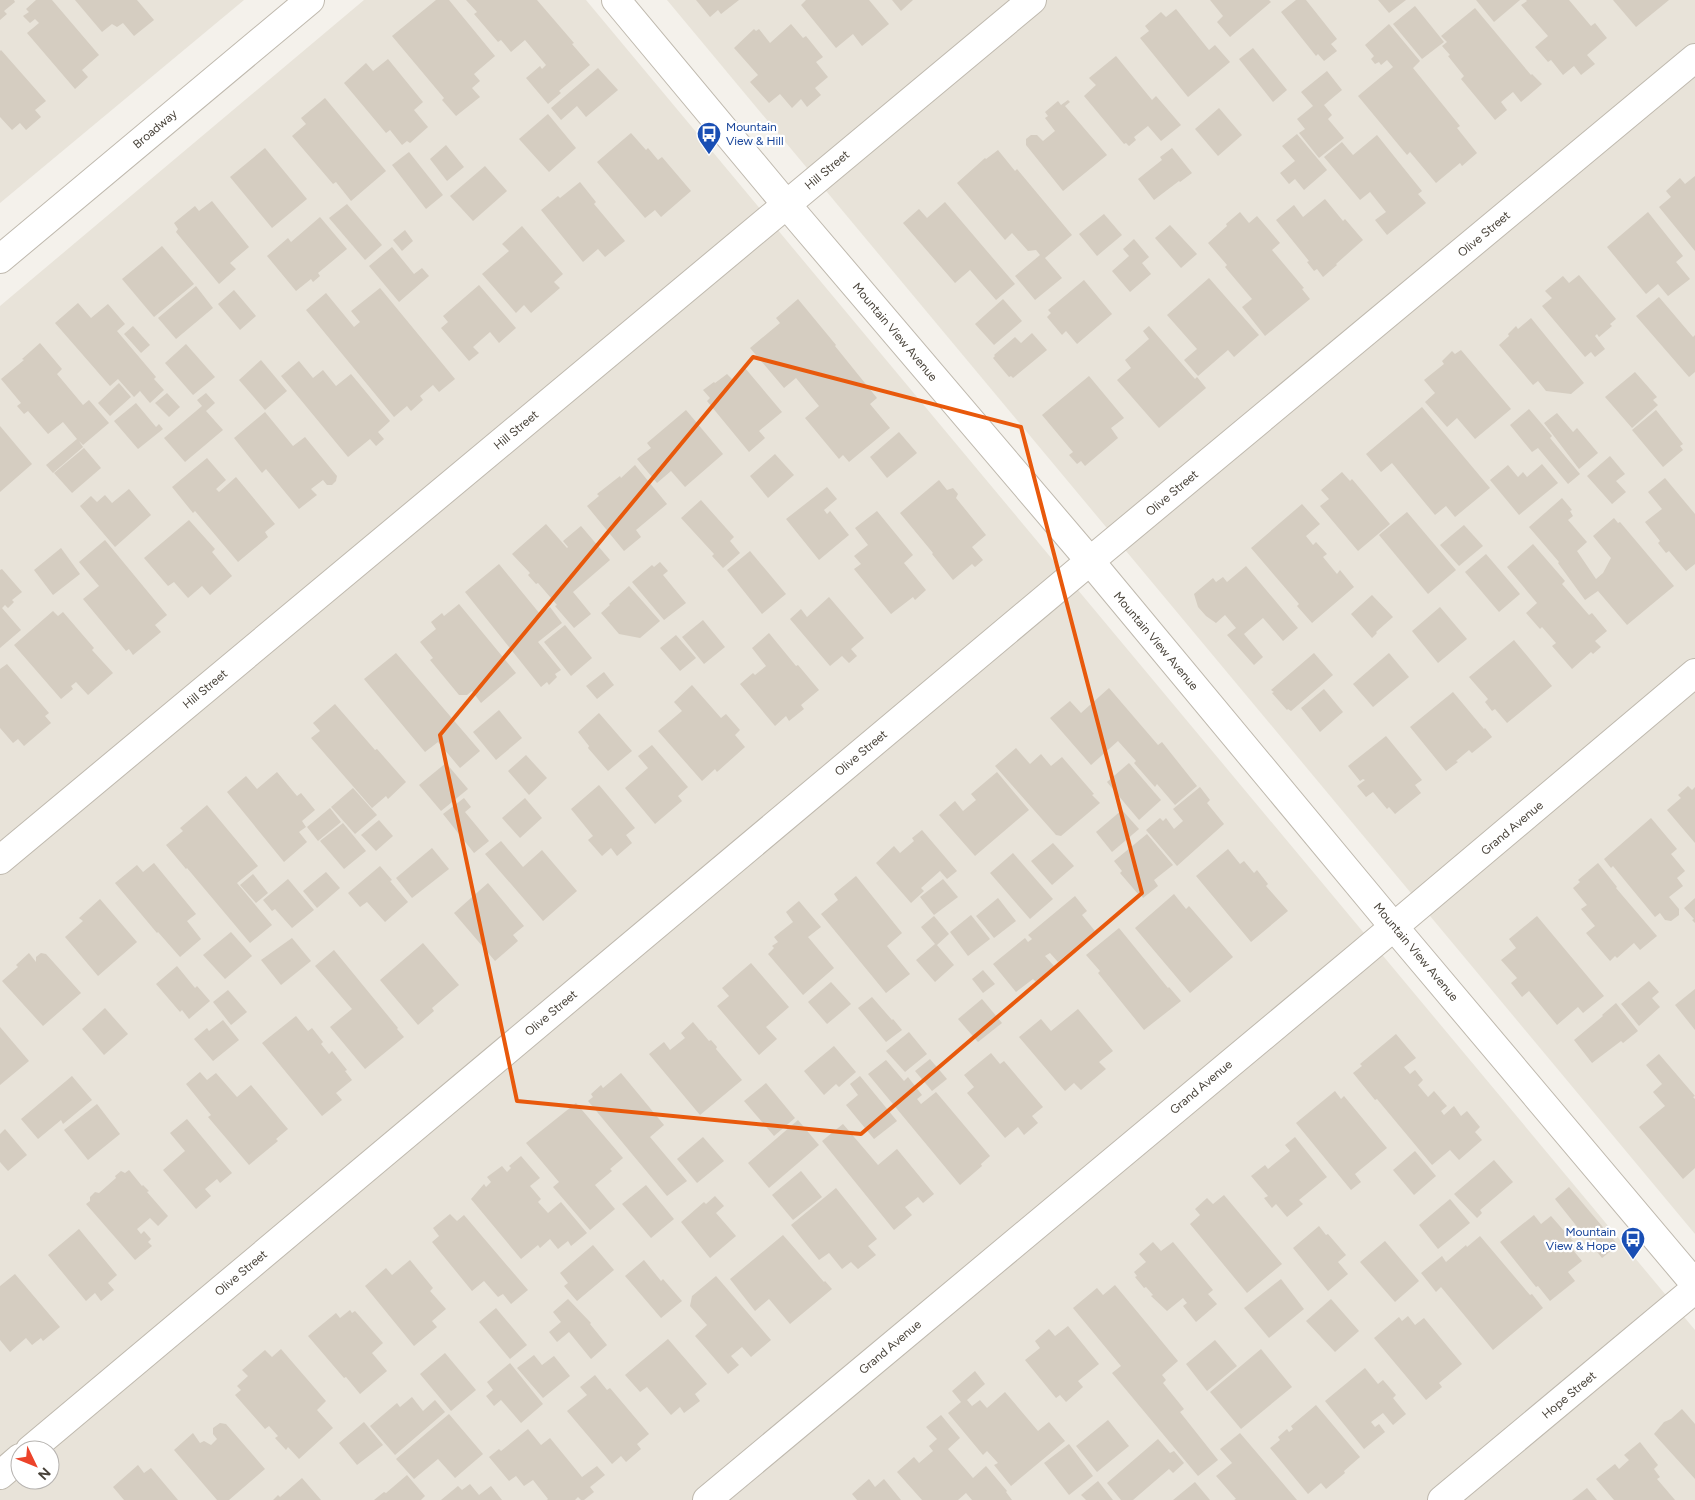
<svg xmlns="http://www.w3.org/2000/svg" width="1695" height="1500" font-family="Figtree,sans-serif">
	<rect width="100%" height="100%" fill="#f4f1eb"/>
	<!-- residential -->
	<g fill="#e8e3d9" fill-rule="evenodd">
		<path d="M0 0H244L0 203Z"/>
		<path d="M364 0H586L1695 1330V1500H0V306ZM20 1450H50V1480H20Z"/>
		<path d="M667 0H1695V1234Z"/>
	</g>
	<!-- building -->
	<g fill="#d5cdc1">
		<path d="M0 0H14L15 2 4 11 7 14 0 20Z"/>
		<path d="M36 0H52L99 55 82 70 88 77 75 89 27 33 39 23 35 19 30 23 23 16 29 12 26 9Z"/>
		<path d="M75 0H137L154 20 134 36 123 23 117 27 112 24 102 32Z"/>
		<path d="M436 0H449L495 56 474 74 480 81 472 88 480 97 456 116 442 100 444 98 392 36Z"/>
		<path d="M466 0H537L574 43 572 44 590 65 559 91 561 93 548 104 526 78 540 66 542 69 546 65 525 40 511 52 501 40 498 42 474 14 477 12Z"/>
		<path d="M696 0H739L721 14 718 10 710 17Z"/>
		<path d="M806 0H869L889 24 862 46 853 34 836 48 801 5Z"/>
		<path d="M892 0H913L901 11Z"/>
		<path d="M1210 0H1269L1271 2 1230 37 1217 22 1223 16Z"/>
		<path d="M1296 0H1306L1337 39 1331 44 1337 51 1324 61 1318 54 1316 56 1281 12Z"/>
		<path d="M1378 0H1406L1389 13Z"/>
		<path d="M1476 0H1520L1494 22Z"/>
		<path d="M1526 0H1569L1591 26 1595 23 1607 38 1587 55 1595 64 1581 75 1574 66 1563 75 1551 60 1548 62 1535 47 1548 36 1521 5 1527 1Z"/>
		<path d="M1613 0H1669L1636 27Z"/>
		<path d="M1415 6 1444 42 1422 59 1393 24Z"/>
		<path d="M1475 8 1531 75 1532 74 1542 84 1521 102 1513 92 1501 102 1507 110 1495 120 1461 79 1464 76 1448 56 1450 55 1442 46 1447 42 1441 36Z"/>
		<path d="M1176 9 1209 50 1215 45 1230 62 1188 97 1140 38 1149 31 1145 26 1161 12 1166 17Z"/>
		<path d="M791 24 803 38 806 36 823 57 816 62 828 77 815 88 821 95 807 107 801 99 792 108 780 94 769 103 750 82 758 75 734 48 754 29 756 31 759 29 770 43Z"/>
		<path d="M1389 24 1420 61 1413 68 1460 126 1457 128 1477 153 1462 166 1460 163 1436 183 1410 152 1407 155 1358 96 1393 67 1387 60 1381 65 1379 62 1375 64 1371 59 1374 56 1365 45Z"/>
		<path d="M1253 48 1287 90 1273 102 1239 59Z"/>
		<path d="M1 50 46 101 35 110 41 117 26 130 20 123 12 130 0 117V51Z"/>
		<path d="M1116 56 1152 100 1156 96 1181 125 1161 141 1148 126 1134 137 1136 140 1129 146 1126 143 1124 144 1084 96 1096 85 1089 78Z"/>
		<path d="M388 59 423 102 414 110 428 127 410 143 407 141 402 145 390 130 386 133 344 83 366 63 373 71Z"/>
		<path d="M598 68 618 90 586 117 577 106 561 120 551 108Z"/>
		<path d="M1327 71 1342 90 1324 105 1332 115 1328 119 1344 138 1319 158 1299 133 1305 129 1297 119 1313 106 1301 92Z"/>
		<path d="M325 98 386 171 351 201 336 182 333 184 292 136 306 124 301 118Z"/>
		<path d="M1068 100 1070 102 1065 106 1107 155 1063 191 1026 145V139L1031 135H1037L1043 141 1055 131 1045 118 1048 116 1045 112 1058 101 1061 105Z"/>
		<path d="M1219 108 1242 135 1218 156 1195 129Z"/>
		<path d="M548 114 576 148 549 172 519 139Z"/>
		<path d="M631 133 646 150 648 148 658 160 662 157 691 191 661 217 655 210 645 218 597 162Z"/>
		<path d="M1297 134 1327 170 1304 190 1295 179 1289 184 1280 173 1295 161 1282 146Z"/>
		<path d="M1377 135 1422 191 1418 194 1426 203 1387 235 1375 220 1386 212 1370 192 1360 200 1324 157 1342 142 1353 155Z"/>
		<path d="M446 145 464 167 447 181 430 159Z"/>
		<path d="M265 148 307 199 272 228 230 177Z"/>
		<path d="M1172 148 1192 173 1180 182 1179 181 1154 200 1138 179 1162 160 1160 157Z"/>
		<path d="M998 150 1015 171 1017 169 1072 235 1045 258 1062 278 1035 300 1015 276 1040 255 1036 250 1028 251 1012 233 1005 240 957 183 985 158 986 159Z"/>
		<path d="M409 152 443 195 426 209 392 165Z"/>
		<path d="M485 166 507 191 473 221 450 196Z"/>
		<path d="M1695 176V251L1659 207 1671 197 1666 191 1680 178 1685 184Z"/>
		<path d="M580 182 596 202 594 204 625 241 605 257 598 249 583 262 541 210 558 196 560 198Z"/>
		<path d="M1325 199 1343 221 1345 219 1363 240 1336 264 1337 265 1323 277 1317 269 1314 271 1307 262 1309 261 1276 220 1294 205 1303 217Z"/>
		<path d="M212 201 249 247 230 263 236 269 219 284 176 232 178 229 174 223 195 206 199 211Z"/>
		<path d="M945 202 1015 284 996 300 970 270 955 283 903 223 919 209 927 218Z"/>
		<path d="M347 204 382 245 365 260 329 218Z"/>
		<path d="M1240 212 1249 223 1257 216 1280 243 1272 250 1304 288 1302 289 1310 299 1265 336 1242 307 1252 299 1225 267 1227 265 1208 243 1227 226 1226 224Z"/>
		<path d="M1648 212 1683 256 1676 262 1690 279 1668 296 1658 284 1646 294 1607 247Z"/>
		<path d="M1104 214 1122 235 1097 256 1079 234Z"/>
		<path d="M320 217 347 249 318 273 320 276 313 282 311 279 296 291 267 256 288 238 291 242Z"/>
		<path d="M1170 225 1197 254 1181 268 1155 238Z"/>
		<path d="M522 226 563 274 554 282 560 288 531 313 524 305 516 313 482 274 509 251 502 244Z"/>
		<path d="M405 230 413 241 402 251 393 240Z"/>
		<path d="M1134 239 1149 257 1142 263 1151 274 1130 292 1112 271 1129 256 1123 249Z"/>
		<path d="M162 246 194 284 154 317 122 279Z"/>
		<path d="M392 247 414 274 422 268 429 276 399 302 369 266Z"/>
		<path d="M1579 275 1616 319 1610 324 1612 326 1599 337 1597 334 1595 336 1605 349 1595 357 1591 352 1585 357 1542 306 1552 298 1545 291 1563 276 1569 283Z"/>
		<path d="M1209 278 1259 335 1234 357 1228 350 1198 376 1184 360 1197 349 1167 315Z"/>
		<path d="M1084 280 1112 314 1077 344 1066 331 1062 335 1047 317 1051 313 1048 310Z"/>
		<path d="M479 285 516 328 499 343 490 332 473 347 479 353 469 361 441 328 448 322 443 316Z"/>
		<path d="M196 286 213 308 176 339 158 318Z"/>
		<path d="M380 288 455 379 439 392 433 385 420 396 423 400 411 411 407 406 394 417 306 310 326 293 354 327 360 322 351 311Z"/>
		<path d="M234 290 256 316 240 330 218 304Z"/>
		<path d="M1659 297 1693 337 1695 335V372L1689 377 1636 316Z"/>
		<path d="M798 299 836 345 835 346 877 398 870 404 890 428 849 462 843 455 839 459 805 418 819 406 796 378 784 388 750 348 780 323 776 318Z"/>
		<path d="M1003 299 1022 321 994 345 975 324Z"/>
		<path d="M78 303 91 318 108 304 125 324 117 331 156 377 154 379 164 390 150 403 140 391 134 397 118 379 110 386 55 323Z"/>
		<path d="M1531 318 1584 383 1571 394 1546 391 1538 381 1533 385 1499 345 1509 336 1508 334 1516 326 1518 329Z"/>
		<path d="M133 326 150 345 141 353 124 334Z"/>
		<path d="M1149 326 1195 379 1197 377 1206 388 1159 428 1117 380 1131 368 1125 360 1149 339 1143 331Z"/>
		<path d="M1032 333 1047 350 1013 378 1011 376 1009 377 993 358 995 356 994 355 1015 337 1021 343Z"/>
		<path d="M40 343 62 369 57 374 83 405 89 400 109 423 83 445 79 441 83 447 53 473 46 465 77 439 63 422 48 434 28 411 24 414 17 406 21 403 1 379 24 360 22 359Z"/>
		<path d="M186 344 215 377 193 395 165 363Z"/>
		<path d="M1461 350 1511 409 1475 439 1457 418 1447 427 1425 402 1435 393 1424 380 1444 364 1442 361 1452 351 1455 354Z"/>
		<path d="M261 360 287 391 265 410 239 380Z"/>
		<path d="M299 361 313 378 323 370 336 386 351 374 390 421 378 432 384 439 376 446 370 439 348 457 281 376Z"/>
		<path d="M745 368 782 412 759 431 765 438 749 452 707 401 710 398 703 390 714 382 715 383 727 374 732 379Z"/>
		<path d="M1635 372 1657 397 1653 400 1658 405 1632 428 1605 397Z"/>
		<path d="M1089 376 1124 418 1111 428 1118 438 1085 466 1081 461 1077 464 1069 455 1073 452 1042 415Z"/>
		<path d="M119 383 131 397 110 416 98 403Z"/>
		<path d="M167 393 180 407 169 417 155 403Z"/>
		<path d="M206 393 215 403 206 411 223 430 185 462 164 438 202 406 197 400Z"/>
		<path d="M136 403 156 427 159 424 163 429 138 449 114 421Z"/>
		<path d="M1422 407 1490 488 1455 517 1446 506 1435 515 1392 463 1381 472 1366 454Z"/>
		<path d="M1529 409 1552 436 1550 438 1580 474 1568 484 1538 448 1532 452 1510 425Z"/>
		<path d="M686 410 723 454 685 487 671 471 657 483 637 459 651 448 647 443Z"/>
		<path d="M1656 410 1683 444 1680 446 1683 450 1663 467 1632 430Z"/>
		<path d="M265 412 293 446 305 437 337 476 336 481 332 485H327L323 480 311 489 317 495 299 509 266 469 262 473 234 438Z"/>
		<path d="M1557 413 1573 432 1577 428 1598 453 1579 469 1544 423Z"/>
		<path d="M0 426 32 464 0 492Z"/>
		<path d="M899 432 917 453 887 478 870 457Z"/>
		<path d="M84 448 101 468 72 493 54 473Z"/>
		<path d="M775 454 794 475 768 498 750 476Z"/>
		<path d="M1610 456 1625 474 1616 481 1626 492 1612 504 1587 476Z"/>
		<path d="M207 458 226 480 216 489 219 492 236 477 275 524 265 532 268 537 238 562 195 511 193 513 172 487Z"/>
		<path d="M1542 464 1558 483 1519 515 1490 480 1508 465 1518 477 1523 472 1527 477Z"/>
		<path d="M635 465 667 504 636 530 641 537 624 551 587 506 599 496 597 494 620 476 621 478Z"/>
		<path d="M1342 472 1350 481 1352 479 1390 524 1358 551 1320 506 1329 499 1321 490Z"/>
		<path d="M1665 478 1695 514V564L1686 571 1669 551 1666 553 1658 543 1660 541 1645 522 1662 509 1648 492Z"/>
		<path d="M939 480 947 490 953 488 958 494 956 498 986 535 972 547 983 560 975 567 972 564 953 580 932 554 933 553 900 513Z"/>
		<path d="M827 487 837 499 824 510 827 514 830 511 849 535 819 560 786 519Z"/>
		<path d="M129 489 151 515 115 547 80 506 91 496 97 502 105 495 112 503Z"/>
		<path d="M1562 498 1572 510 1570 511 1573 516 1568 520 1587 542 1577 551 1596 579 1603 573 1611 558 1593 536 1614 518 1618 523 1620 522 1674 586 1627 625 1598 591 1585 600 1558 563 1559 562 1529 527Z"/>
		<path d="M701 500 734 537 730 541 740 553 723 568 712 556 714 554 681 518Z"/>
		<path d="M1302 504 1320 524 1306 536 1313 545 1316 542 1327 554 1323 557 1337 574 1340 570 1354 587 1312 623 1297 606 1299 604 1251 548Z"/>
		<path d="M877 511 913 555 904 563 926 590 915 600 913 597 891 614 854 569 861 564 854 556 868 545 855 528Z"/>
		<path d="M1407 512 1456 570 1428 594 1379 535Z"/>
		<path d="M189 520 215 549 212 552 232 576 210 595 202 586 188 598 174 582 168 586 144 558Z"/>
		<path d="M546 524 567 548 568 547 563 541 581 526 610 560 573 592 591 614 574 628 555 606 557 605 538 583 536 584 528 575 530 573 512 554Z"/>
		<path d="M1464 525 1483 546 1459 566 1440 545Z"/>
		<path d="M105 540 167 615 155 625 161 632 133 655 129 649 126 651 83 599 99 586 79 562Z"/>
		<path d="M1533 544 1565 581 1562 584 1589 615 1592 613 1607 631 1595 641 1601 647 1593 654 1591 652 1572 669 1552 646 1556 643 1542 627 1540 629 1526 613 1537 603 1507 567Z"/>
		<path d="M61 548 80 574 53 595 34 570Z"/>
		<path d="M750 551 786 594 762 614 727 570Z"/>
		<path d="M1486 554 1520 594 1499 612 1465 572Z"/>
		<path d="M660 562 668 571 663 575 686 603 664 620 632 582 652 565 654 567Z"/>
		<path d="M499 564 540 614 550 607 562 623 538 642 561 670 555 674 557 677 549 685 547 682 541 687 465 592Z"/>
		<path d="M1246 566 1298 628 1283 641 1263 618 1244 634 1263 657 1254 665 1227 635 1236 628 1225 615 1216 623 1206 616 1198 607 1194 594 1213 578 1216 582 1223 577 1227 582Z"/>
		<path d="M2 569 22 592 12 600 14 602 8 608 5 605 2 608 21 630 0 648V570Z"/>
		<path d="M629 586 660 621 640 638 619 634 601 613 610 605 609 604Z"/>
		<path d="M1372 595 1393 617 1376 632 1377 633 1372 638 1351 614Z"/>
		<path d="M829 597 864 638 851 649 857 656 849 663 842 656 830 666 790 619 801 609 807 617Z"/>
		<path d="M459 604 516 673 481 703 472 691 467 695H459L430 660 433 658 420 642 436 629 431 622 442 613 444 616Z"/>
		<path d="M1440 607 1467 639 1438 663 1412 631Z"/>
		<path d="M53 611 58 616 63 612 94 648 92 650 113 673 88 695 76 682 71 686 73 689 61 699 14 645Z"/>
		<path d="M703 620 725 647 704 664 682 637Z"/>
		<path d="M565 625 592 658 571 676 544 642Z"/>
		<path d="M769 633 796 666 798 665 819 690 801 705 804 709 789 721 786 716 775 726 740 684 753 673 755 675 766 666 752 648Z"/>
		<path d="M676 635 696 658 680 671 660 648Z"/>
		<path d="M1514 640 1552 686 1507 723 1495 709 1492 711 1485 702 1488 699 1469 677Z"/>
		<path d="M396 653 480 751 460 768 438 742 425 752 364 679Z"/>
		<path d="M1314 653 1333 675 1291 711 1288 709 1287 710 1272 693 1274 692 1271 690Z"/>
		<path d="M1389 653 1409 677 1373 707 1353 684Z"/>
		<path d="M7 664 49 713 45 716 51 723 24 746 18 739 13 743 0 728V669Z"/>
		<path d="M604 672 614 685 597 699 586 686Z"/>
		<path d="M692 685 721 718 726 714 740 730 735 735 745 747 717 772 715 769 702 781 658 731 682 711 674 702Z"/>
		<path d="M1109 688 1158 745 1162 742 1197 786 1175 805 1157 784 1155 787 1134 763 1136 761 1118 741 1091 765 1050 718 1070 701 1081 713Z"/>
		<path d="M1324 689 1343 712 1320 732 1301 708Z"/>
		<path d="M1453 692 1484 729 1485 728 1492 737 1472 753 1469 750 1456 761 1458 762 1446 771 1410 727Z"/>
		<path d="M335 704 375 750 377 749 406 782 388 799 386 796 372 808 311 738 320 731 313 723Z"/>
		<path d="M499 710 522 738 496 760 473 732Z"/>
		<path d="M599 713 632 751 608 771 588 748 589 746 578 732Z"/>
		<path d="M1386 736 1422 780 1415 785 1421 793 1395 814 1389 807 1387 809 1373 792 1366 797 1357 786 1365 780 1363 779 1360 781 1348 766Z"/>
		<path d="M652 745 688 787 678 796 682 801 655 824 625 788 648 768 638 756Z"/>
		<path d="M1016 748 1030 764 1041 754 1051 766 1062 757 1094 794 1092 795 1100 803 1061 836 1056 835 995 766Z"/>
		<path d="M526 755 547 778 529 795 508 771Z"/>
		<path d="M446 763 468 789 441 811 419 785Z"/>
		<path d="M1129 763 1161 800 1139 820 1107 782Z"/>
		<path d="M277 772 297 796 301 793 315 810 302 821 306 827 299 832 307 842 284 862 227 792 246 776 257 789Z"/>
		<path d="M997 772 1029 810 975 856 939 815 955 801 963 811 976 800 971 794Z"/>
		<path d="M599 785 635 828 626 835 632 843 617 856 611 848 602 856 588 840 593 836 571 809Z"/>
		<path d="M1688 786 1692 790 1695 787V843L1667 810 1681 798 1678 795Z"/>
		<path d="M1200 787 1210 800 1207 803 1224 824 1177 866 1146 830 1160 818 1163 821 1166 818 1174 829 1183 821 1173 809Z"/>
		<path d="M353 788 377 815 355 834 331 807Z"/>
		<path d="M464 798 471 807 465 812 489 841 474 853 443 814Z"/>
		<path d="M525 798 542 818 520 838 502 818Z"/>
		<path d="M207 805 258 866 237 883 272 925 250 943 187 868 186 869 166 845 183 831 180 828Z"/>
		<path d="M330 808 341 822 318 841 307 827Z"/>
		<path d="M1122 810 1139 829 1112 852 1096 832Z"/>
		<path d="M1651 818 1677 849 1671 854 1685 871 1677 878 1683 886 1669 897 1679 909V915L1671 921 1665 920 1660 913 1655 917 1613 866 1611 868 1604 859Z"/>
		<path d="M379 820 393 836 376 851 361 835Z"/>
		<path d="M343 823 366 851 344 869 320 841Z"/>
		<path d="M922 830 957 871 947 879 940 871 921 888 924 891 911 903 876 863 894 846 900 853 914 841 912 838Z"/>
		<path d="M1147 834 1173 865 1154 880 1158 886 1143 898 1140 893 1138 894 1120 873 1122 871 1114 861Z"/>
		<path d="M501 841 523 867 542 850 577 891 543 921 485 854Z"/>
		<path d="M1053 843 1074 866 1052 885 1031 861Z"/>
		<path d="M432 848 449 869 412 898 396 878Z"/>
		<path d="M1228 849 1240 864 1244 861 1254 873 1257 870 1268 884 1266 886 1288 911 1251 942 1196 876Z"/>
		<path d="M1013 853 1053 899 1030 919 990 873Z"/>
		<path d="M154 863 196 914 187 921 201 939 180 957 158 932 157 933 115 883 137 865 143 872Z"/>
		<path d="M1598 863 1617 887 1616 888 1657 936 1640 950 1634 943 1617 958 1615 956 1610 961 1586 933 1595 926 1581 909 1587 905 1573 888 1580 882 1578 880Z"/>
		<path d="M380 866 392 880 390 881 408 902 385 922 367 902 360 907 348 893Z"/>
		<path d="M326 872 340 888 317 908 303 891Z"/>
		<path d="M253 874 268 893 256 903 240 885Z"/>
		<path d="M856 876 902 933 887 946 910 974 886 993 821 914 838 900 834 894Z"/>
		<path d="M288 879 314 910 292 928 275 909 272 911 263 900Z"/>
		<path d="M943 879 958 897 934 915 920 897Z"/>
		<path d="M488 883 524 926 513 935 518 941 495 961 454 913Z"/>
		<path d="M1174 894 1186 909 1189 906 1233 957 1190 993 1135 928Z"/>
		<path d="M1075 896 1087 911 1082 915 1095 931 1058 962 1050 953 1045 956 1054 966 1036 982 1033 979 1016 992 993 964 1025 938 1028 942 1032 939 1028 935Z"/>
		<path d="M998 898 1016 921 994 938 976 916Z"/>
		<path d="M1695 898V923L1692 920 1694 919 1684 908Z"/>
		<path d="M100 899 137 942 98 976 65 937 83 921 79 918Z"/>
		<path d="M799 901 821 927 808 937 834 968 803 995 768 954 774 948 772 946 778 942 774 937 793 922 786 912Z"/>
		<path d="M971 915 990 939 968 956 950 932Z"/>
		<path d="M934 916 949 934 937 945 954 965 935 982 916 960 935 944 921 927Z"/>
		<path d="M1537 916 1604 996 1583 1013 1578 1007 1557 1025 1529 991 1522 997 1511 983 1517 978 1501 960 1516 948 1509 939Z"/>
		<path d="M1119 928 1168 988 1169 987 1181 1001 1144 1030 1098 973 1100 971 1086 955Z"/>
		<path d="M231 932 252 956 225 979 203 955Z"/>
		<path d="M292 938 311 961 281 985 261 960Z"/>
		<path d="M423 943 459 985 432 1008 434 1011 418 1025 380 980Z"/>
		<path d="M334 950 398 1028 397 1029 404 1037 365 1069 330 1027 352 1009 315 966Z"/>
		<path d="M29 953 36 962V957L41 953 46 954 81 993 43 1026 2 981 18 967 16 965Z"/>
		<path d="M751 963 789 1007 766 1027 777 1039 759 1055 717 1006 729 996 722 988Z"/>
		<path d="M177 966 195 988 197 986 210 1001 189 1019 182 1010 180 1012 156 984Z"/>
		<path d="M983 970 995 984 983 993 972 979Z"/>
		<path d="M1649 981 1659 992 1652 998 1660 1007 1639 1026 1621 1004Z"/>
		<path d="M831 982 851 1004 827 1024 808 1002Z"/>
		<path d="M1695 989V1030L1675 1005Z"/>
		<path d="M228 990 247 1012 231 1025 213 1002Z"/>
		<path d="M872 997 892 1020 893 1019 902 1030 886 1042 858 1008Z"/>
		<path d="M982 999 1002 1023 978 1042 958 1019Z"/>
		<path d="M1616 1003 1638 1031 1623 1043 1621 1041 1592 1063 1574 1040 1603 1016 1602 1015Z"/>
		<path d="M105 1008 128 1034 104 1055 82 1029Z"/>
		<path d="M1078 1009 1113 1051 1099 1062 1106 1069 1081 1090 1074 1083 1065 1091 1019 1037 1041 1019 1051 1031Z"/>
		<path d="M296 1016 308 1031 312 1028 323 1042 321 1044 329 1054 332 1051 347 1070 345 1071 352 1080 336 1093 342 1100 322 1116 262 1043Z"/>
		<path d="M223 1020 239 1040 213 1061 194 1039 207 1028 209 1031Z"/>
		<path d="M693 1022 709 1041 711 1040 717 1047 716 1049 742 1080 700 1115 649 1054 664 1042 670 1050 685 1038 681 1033Z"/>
		<path d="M0 1027 29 1061 0 1085Z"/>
		<path d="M909 1032 927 1054 905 1072 886 1051Z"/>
		<path d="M1396 1034 1416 1058 1404 1067 1410 1074 1415 1070 1423 1080 1418 1085 1428 1097 1434 1091 1447 1106 1441 1111 1444 1115 1454 1106 1461 1116 1467 1111 1480 1127 1475 1132 1482 1140 1459 1160 1450 1150 1432 1165 1377 1099 1375 1100 1353 1073 1362 1066 1360 1064Z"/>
		<path d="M834 1046 856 1072 839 1087 836 1084 824 1095 804 1071Z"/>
		<path d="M991 1053 1000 1064 1004 1061 1043 1107 1032 1116 1038 1123 1024 1135 1018 1127 1005 1138 967 1093 974 1087 964 1075Z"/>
		<path d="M1659 1054 1695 1096 1693 1097 1695 1099V1168L1683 1179 1639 1127 1665 1106 1653 1092 1662 1084 1646 1065Z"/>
		<path d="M930 1059 947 1079 932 1091 915 1071Z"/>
		<path d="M886 1060 904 1081 908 1077 922 1095 917 1099 921 1104 936 1092 990 1156 981 1164 982 1166 960 1185 868 1074Z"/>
		<path d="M200 1072 207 1080 216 1073 237 1097 251 1085 288 1129 276 1139 278 1141 249 1165 208 1117 211 1115 186 1084Z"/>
		<path d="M621 1073 664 1125 650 1137 687 1181 667 1196 588 1101 593 1097 591 1094 601 1085 603 1088Z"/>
		<path d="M72 1076 92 1100 63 1124 61 1120 38 1139 21 1119Z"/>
		<path d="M860 1076 897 1121 874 1139 846 1105 858 1095 850 1084Z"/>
		<path d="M766 1083 795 1118 774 1136 744 1101Z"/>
		<path d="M1335 1091 1341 1099 1344 1096 1387 1148 1355 1174 1361 1182 1351 1190 1296 1123Z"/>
		<path d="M576 1103 623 1158 610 1169 612 1171 595 1185 615 1209 590 1230 553 1187 559 1182 526 1143Z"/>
		<path d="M97 1104 120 1134 88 1160 64 1130Z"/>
		<path d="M187 1119 232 1173 220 1183 217 1179 205 1189 211 1196 196 1209 163 1170 185 1151 170 1133Z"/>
		<path d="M798 1120 819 1145 769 1188 748 1163Z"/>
		<path d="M843 1124 878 1165 897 1149 934 1194 923 1203 918 1197 905 1207 912 1215 894 1230 822 1141Z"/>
		<path d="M5 1129 27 1155 8 1171 0 1162V1134Z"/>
		<path d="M703 1137 724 1161 697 1183 677 1159Z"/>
		<path d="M1295 1137 1327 1177 1299 1200 1303 1204 1287 1217 1276 1204 1272 1208 1264 1198 1268 1196 1251 1176 1265 1165 1268 1169 1290 1151 1285 1145Z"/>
		<path d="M1415 1151 1436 1176 1414 1195 1393 1170Z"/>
		<path d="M521 1156 540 1178 530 1186 541 1199 538 1202 548 1213 561 1202 587 1233 571 1246 568 1241 558 1249 550 1239 540 1248 538 1245 521 1259 471 1199 484 1184 486 1187 491 1182 487 1177 502 1166 507 1172 511 1168 509 1166Z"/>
		<path d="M1494 1160 1513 1182 1480 1210 1482 1213 1477 1218 1454 1194Z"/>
		<path d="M129 1170 142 1186 143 1185 149 1191 147 1192 168 1216 158 1226 150 1218 137 1229 141 1234 144 1231 151 1239 148 1242 152 1246 135 1260 86 1204 90 1201V1197L95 1192 99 1193 116 1178 115 1176 121 1171 125 1173Z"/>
		<path d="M801 1171 822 1197 793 1220 772 1195Z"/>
		<path d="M646 1185 674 1219 651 1238 622 1204Z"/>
		<path d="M1569 1187 1618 1245 1602 1258 1555 1199Z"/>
		<path d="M836 1188 877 1239 868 1246 876 1255 858 1269 851 1262 842 1269 829 1253 819 1260 791 1225Z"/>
		<path d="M1224 1195 1282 1264 1247 1293 1190 1224 1200 1215 1195 1209 1207 1198 1213 1204Z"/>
		<path d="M715 1196 724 1206 716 1213 736 1236 710 1258 681 1222 704 1202 706 1204Z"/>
		<path d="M1450 1199 1470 1223 1438 1249 1419 1225Z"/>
		<path d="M450 1214 457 1221 464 1215 528 1290 511 1304 503 1294 498 1297 484 1281 472 1291 432 1242 439 1236 433 1228Z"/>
		<path d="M1534 1215 1541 1224 1551 1216 1573 1241 1568 1244 1582 1261 1568 1272 1575 1281 1550 1301 1538 1286 1536 1287 1500 1242Z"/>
		<path d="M1319 1226 1326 1235 1328 1234 1346 1255 1338 1262 1348 1274 1328 1291 1293 1248Z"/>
		<path d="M79 1229 117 1275 108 1283 114 1290 101 1301 95 1293 86 1301 48 1255Z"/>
		<path d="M783 1235 824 1282 825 1281 832 1289 790 1324 769 1299 755 1311 730 1279Z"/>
		<path d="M1480 1236 1530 1295 1532 1294 1543 1308 1493 1350 1441 1287 1436 1292 1421 1273 1442 1256 1446 1262 1466 1245 1467 1247Z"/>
		<path d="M1385 1241 1419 1281 1395 1302 1360 1262Z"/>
		<path d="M1153 1242 1161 1251 1173 1242 1213 1290 1208 1294 1217 1304 1196 1322 1183 1306 1187 1303 1183 1298 1167 1311 1151 1296 1153 1295 1146 1287 1144 1288 1135 1277 1137 1276 1134 1272 1146 1262 1139 1254Z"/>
		<path d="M593 1245 614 1270 577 1301 564 1286 568 1283 560 1273Z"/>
		<path d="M410 1260 433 1288 430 1291 446 1309 432 1321 437 1327 414 1346 365 1286 386 1268 392 1275Z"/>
		<path d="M644 1260 661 1281 663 1279 682 1301 661 1318 625 1276Z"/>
		<path d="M15 1274 60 1327 43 1341 41 1338 32 1345 26 1338 10 1352 0 1340V1286Z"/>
		<path d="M716 1276 771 1340 751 1357 742 1347 731 1356 739 1365 728 1374 695 1336 707 1325 690 1306 692 1296Z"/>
		<path d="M1281 1279 1304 1309 1269 1338 1244 1308Z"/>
		<path d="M1115 1285 1178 1361 1162 1375 1166 1380 1163 1383 1184 1409 1180 1412 1218 1460 1198 1476 1112 1373 1121 1366 1073 1308 1097 1288 1103 1295Z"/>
		<path d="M568 1299 591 1323 590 1324 607 1345 591 1359 569 1332 557 1342 549 1332 561 1322 553 1312Z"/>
		<path d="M1331 1299 1359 1331 1335 1352 1306 1321Z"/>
		<path d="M496 1308 527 1345 510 1359 479 1322Z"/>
		<path d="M350 1310 352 1313 355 1311 383 1343 372 1353 387 1371 360 1394 346 1377 344 1378 308 1336 336 1313 340 1318Z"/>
		<path d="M1408 1316 1415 1325 1424 1318 1462 1364 1439 1383 1442 1387 1426 1400 1374 1338 1399 1317 1402 1321Z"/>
		<path d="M1068 1326 1099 1364 1078 1381 1083 1387 1066 1402 1060 1395 1056 1398 1025 1360 1040 1348 1035 1341 1049 1329 1055 1336Z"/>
		<path d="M668 1339 707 1384 695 1394 700 1401 684 1413 680 1407 671 1415 647 1387 640 1392 625 1375Z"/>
		<path d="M1215 1340 1237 1366 1207 1391 1186 1364Z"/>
		<path d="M281 1349 326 1401 317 1410 333 1428 299 1459 288 1447 286 1450 275 1438 278 1436 269 1426 265 1429 235 1395 241 1390 237 1386 248 1376 242 1370 265 1350 272 1357Z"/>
		<path d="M1261 1349 1292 1387 1241 1429 1210 1392Z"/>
		<path d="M445 1353 476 1390 451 1411 420 1374Z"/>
		<path d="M534 1355 542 1365 554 1356 570 1376 543 1398 517 1368Z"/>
		<path d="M510 1363 543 1404 521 1423 501 1400 494 1406 486 1396 493 1390 487 1382Z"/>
		<path d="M1365 1368 1378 1384 1383 1380 1396 1395 1393 1398 1406 1414 1393 1425 1383 1413 1371 1422 1375 1427 1379 1424 1385 1432 1364 1449 1325 1401Z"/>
		<path d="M975 1371 985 1384 967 1400 972 1406 980 1400 987 1408 1005 1392 1038 1431 1049 1422 1065 1441 1011 1486 994 1465 998 1463 987 1451 983 1455 948 1413 961 1402 952 1391Z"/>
		<path d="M595 1375 607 1390 610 1388 649 1434 637 1444 641 1449 626 1462 621 1456 612 1464 567 1411 587 1395 580 1387Z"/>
		<path d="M412 1397 423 1411 435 1400 445 1412 395 1455 370 1426 397 1403 400 1407Z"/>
		<path d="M1316 1405 1360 1457 1344 1471 1345 1473 1326 1489 1321 1483 1308 1494 1270 1448 1280 1440 1278 1437 1287 1429 1289 1432 1293 1429 1291 1426Z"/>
		<path d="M1682 1409 1695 1424V1479L1654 1434 1664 1422 1671 1419Z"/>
		<path d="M449 1414 483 1454 455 1478 438 1459 414 1479 396 1459Z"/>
		<path d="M941 1415 960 1438 948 1449 973 1478 986 1466 1007 1491 1006 1492 1012 1500H972L966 1493 958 1500H922L897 1472 914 1457 919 1463 933 1451 929 1446 937 1439 926 1427Z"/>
		<path d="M1108 1420 1129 1446 1097 1472 1076 1446Z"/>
		<path d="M364 1422 383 1445 357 1465 339 1443Z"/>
		<path d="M220 1423 226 1424 265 1469 229 1500H217L174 1450 193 1433 200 1443 204 1441 211 1445 217 1439 213 1434V1428Z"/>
		<path d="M528 1429 541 1445 550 1438 582 1477 597 1466 605 1475 590 1487 594 1492 584 1500H581L578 1497 575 1500H547L548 1499 533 1480 524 1486 516 1476 509 1481 489 1457 499 1449 501 1451Z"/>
		<path d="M1240 1433 1297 1500H1234L1236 1499 1216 1476 1232 1463 1220 1449Z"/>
		<path d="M1158 1439 1170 1453 1174 1451 1184 1463 1173 1473 1169 1469 1133 1500H1121L1107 1483Z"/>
		<path d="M1640 1442 1658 1465 1654 1469 1660 1477 1657 1479 1675 1500H1614L1596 1479 1615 1464 1619 1469 1629 1460 1624 1455Z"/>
		<path d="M1069 1444 1093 1476 1069 1495 1044 1463Z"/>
		<path d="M138 1465 144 1473 151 1468 178 1500H124L113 1487Z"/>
		<path d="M407 1475 425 1496 421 1500H374L384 1492 386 1493Z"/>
		<path d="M302 1478 321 1500H273L278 1495 280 1497Z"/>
		<path d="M869 1479 875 1487 884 1479 901 1500H857L852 1494Z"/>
		<path d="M1098 1481 1113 1500H1086L1081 1495Z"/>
		<path d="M1195 1482 1210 1500H1173Z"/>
		<path d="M470 1484 479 1495 491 1486 502 1500H441L458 1486 462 1490Z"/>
		<path d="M1587 1488 1597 1500H1572Z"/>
	</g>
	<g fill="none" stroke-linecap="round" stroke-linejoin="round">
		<defs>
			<g id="minor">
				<path d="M0 259 310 0"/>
				<path d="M0 860 1032 0"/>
				<path d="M30 1450 1090 561 1695 58"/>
				<path d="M0 1475 20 1458"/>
				<path d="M707 1500 1358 957 1695 673"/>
				<path d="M1442 1500 1695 1289"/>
			</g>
			<path id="tertiary" d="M616 0 786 204 1090 561 1394 927 1695 1284"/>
		</defs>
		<!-- minor casing -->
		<use href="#minor" stroke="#bfb9ae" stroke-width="30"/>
		<!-- tertiary casing -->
		<use href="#tertiary" stroke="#bfb9ae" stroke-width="30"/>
		<!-- minor -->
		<use href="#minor" stroke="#fff" stroke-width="28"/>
		<!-- tertiary -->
		<use href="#tertiary" stroke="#fff" stroke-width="28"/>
	</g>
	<!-- marked area -->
	<path fill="none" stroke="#e8590c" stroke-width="4" stroke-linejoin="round" d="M753 357 1021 427 1142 893 861 1134 517 1101 440 735Z"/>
	<!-- icons -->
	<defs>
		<symbol id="bus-pin" viewBox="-11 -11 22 30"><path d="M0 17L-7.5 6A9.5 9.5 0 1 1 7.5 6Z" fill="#1a4fb4" stroke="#fff"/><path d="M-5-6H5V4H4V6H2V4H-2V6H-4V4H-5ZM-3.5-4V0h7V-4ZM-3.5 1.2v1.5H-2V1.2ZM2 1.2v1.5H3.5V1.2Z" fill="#fff"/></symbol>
	</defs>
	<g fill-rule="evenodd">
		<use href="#bus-pin" x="695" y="120" width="28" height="38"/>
		<use href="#bus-pin" x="1619" y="1225" width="28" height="38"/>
	</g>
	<g text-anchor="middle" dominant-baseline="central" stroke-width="4.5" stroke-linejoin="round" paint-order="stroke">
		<!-- transit labels -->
		<g font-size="12" fill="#164399" stroke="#fff" text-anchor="start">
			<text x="726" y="127">Mountain<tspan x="726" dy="14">View &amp; Hill</tspan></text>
			<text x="1616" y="1232" text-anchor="end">Mountain<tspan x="1616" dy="14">View &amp; Hope</tspan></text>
		</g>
		<!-- street labels -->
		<g font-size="12" fill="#484239" stroke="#fff">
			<text transform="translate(155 129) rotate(-40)">Broadway</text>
			<text transform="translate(827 170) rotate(-40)">Hill Street</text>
			<text transform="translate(1484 234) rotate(-40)">Olive Street</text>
			<text transform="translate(895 332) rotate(50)">Mountain View Avenue</text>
			<text transform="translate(516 430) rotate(-40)">Hill Street</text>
			<text transform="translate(1172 493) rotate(-40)">Olive Street</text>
			<text transform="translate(1156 641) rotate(50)">Mountain View Avenue</text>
			<text transform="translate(205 689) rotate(-40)">Hill Street</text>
			<text transform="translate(861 753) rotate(-40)">Olive Street</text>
			<text transform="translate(1512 828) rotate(-40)">Grand Avenue</text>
			<text transform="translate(1416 952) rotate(50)">Mountain View Avenue</text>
			<text transform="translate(551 1013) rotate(-40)">Olive Street</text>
			<text transform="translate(1201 1087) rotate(-40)">Grand Avenue</text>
			<text transform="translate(241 1273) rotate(-40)">Olive Street</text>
			<text transform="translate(890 1347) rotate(-40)">Grand Avenue</text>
			<text transform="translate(1569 1395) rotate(-40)">Hope Street</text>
		</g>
	</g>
	<!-- north arrow -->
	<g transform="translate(35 1465) rotate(133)"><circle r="24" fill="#ffffff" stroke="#b6b3b0"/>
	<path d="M0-4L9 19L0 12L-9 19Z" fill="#ec432a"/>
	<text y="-8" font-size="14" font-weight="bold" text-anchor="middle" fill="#484239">N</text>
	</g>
</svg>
